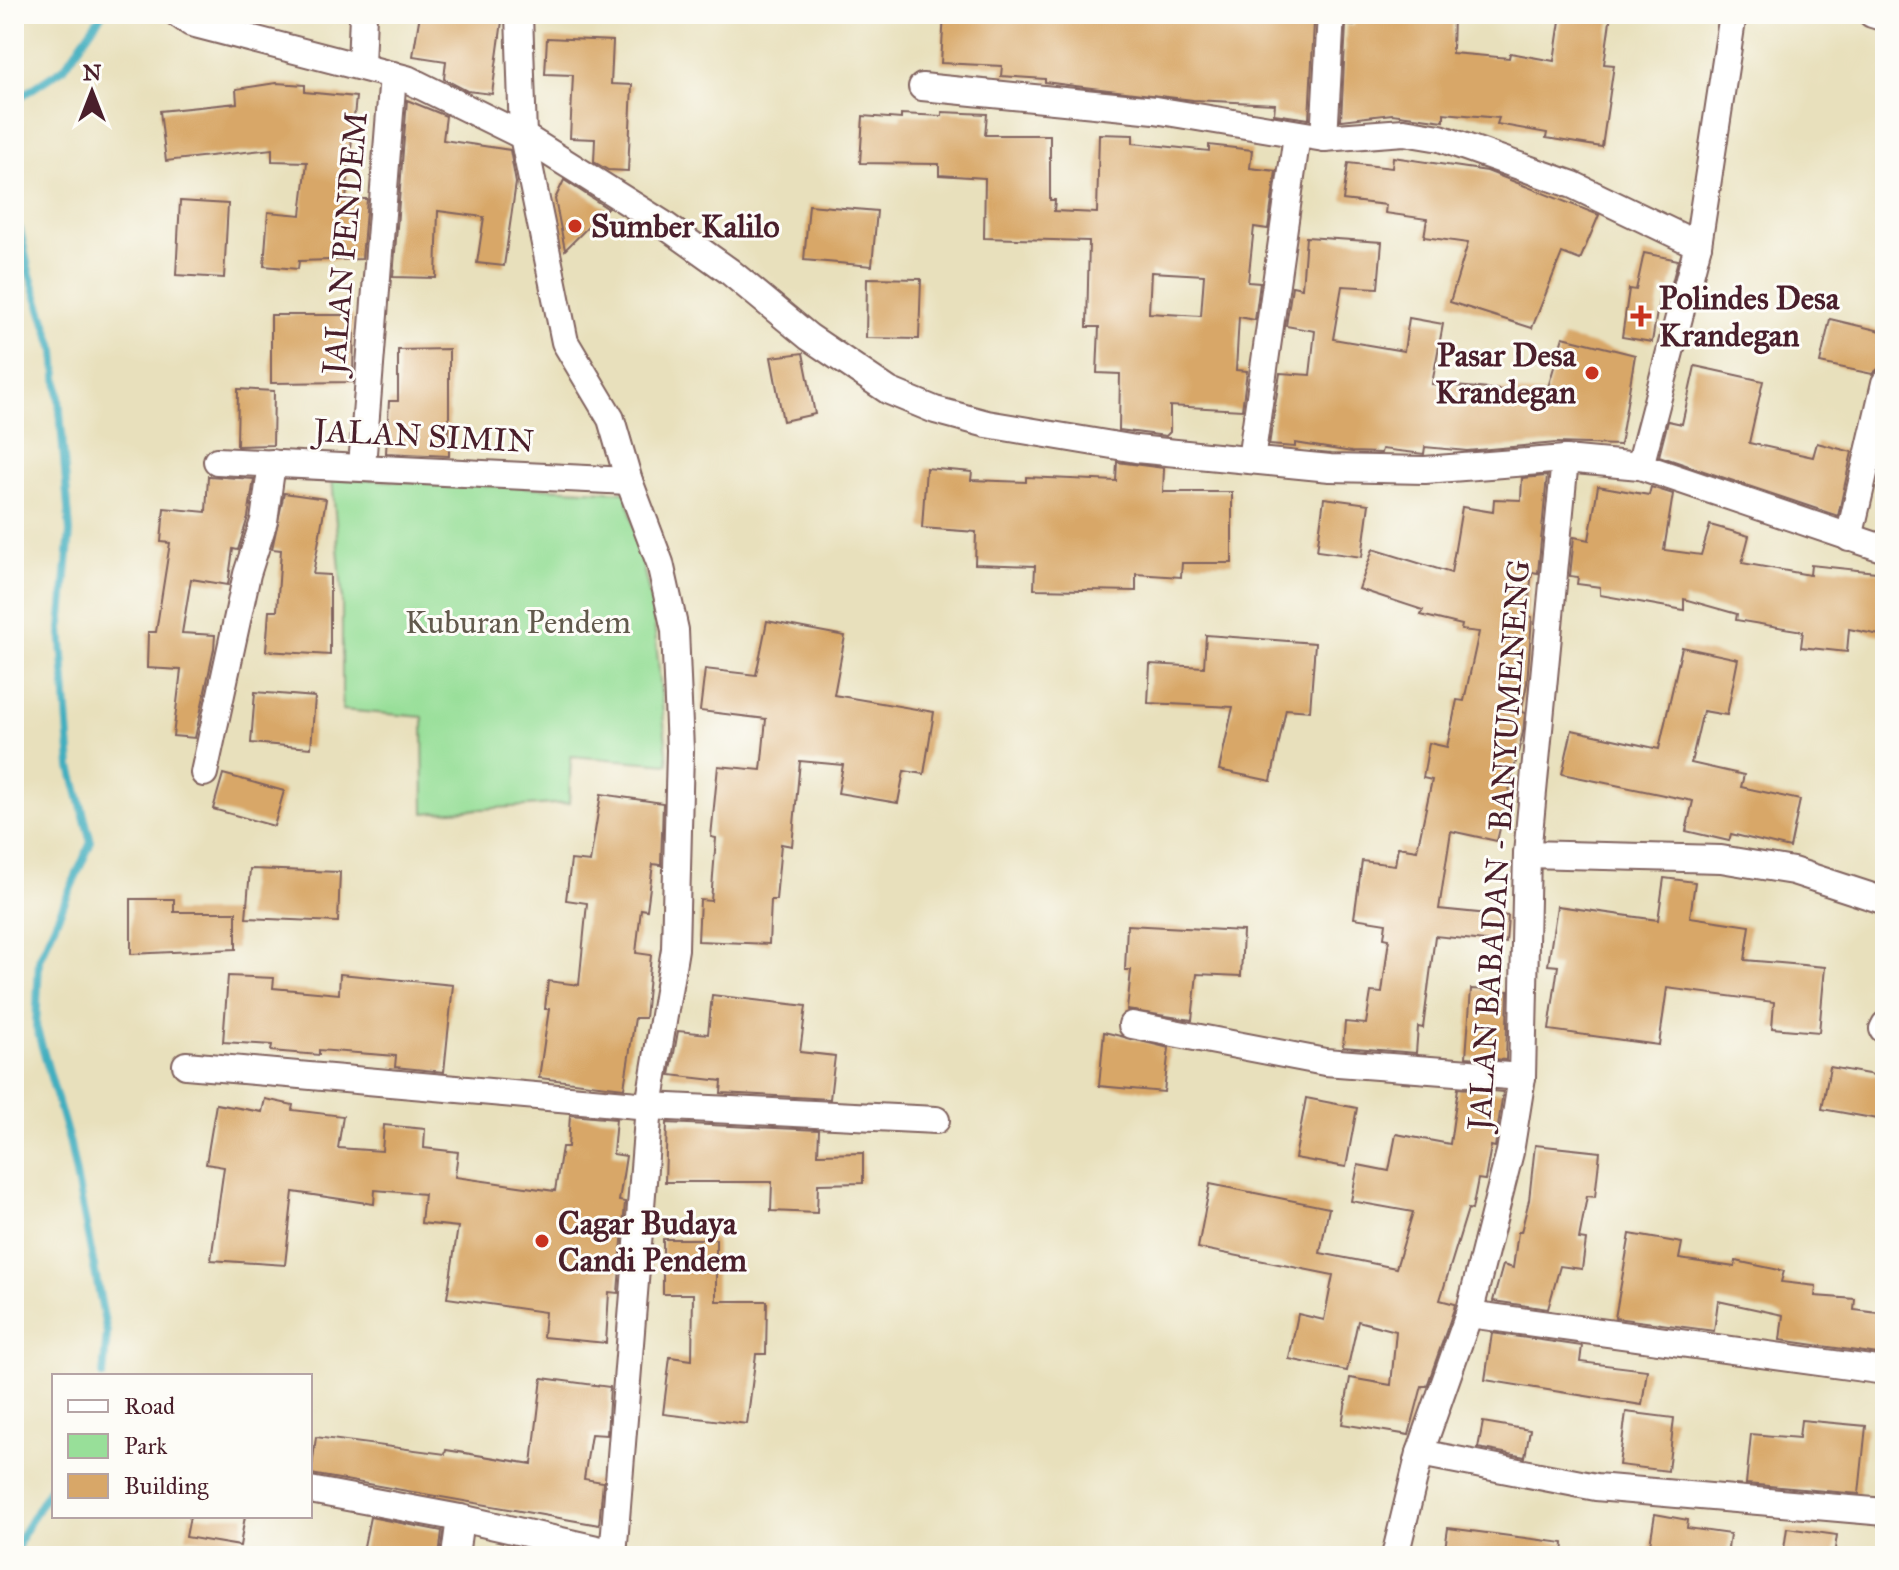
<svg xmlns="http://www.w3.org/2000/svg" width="1899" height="1570" font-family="'IM FELL Great Primer',serif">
	<rect width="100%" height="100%" fill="#fdfcf7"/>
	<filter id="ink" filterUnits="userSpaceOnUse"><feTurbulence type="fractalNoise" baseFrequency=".0125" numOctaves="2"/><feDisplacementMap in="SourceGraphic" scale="16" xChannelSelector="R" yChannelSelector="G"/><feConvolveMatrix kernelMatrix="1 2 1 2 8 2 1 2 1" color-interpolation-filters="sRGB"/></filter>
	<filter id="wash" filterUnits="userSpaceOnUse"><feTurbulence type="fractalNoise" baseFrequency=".006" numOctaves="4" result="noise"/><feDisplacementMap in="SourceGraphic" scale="32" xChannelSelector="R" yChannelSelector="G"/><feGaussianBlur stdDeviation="1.8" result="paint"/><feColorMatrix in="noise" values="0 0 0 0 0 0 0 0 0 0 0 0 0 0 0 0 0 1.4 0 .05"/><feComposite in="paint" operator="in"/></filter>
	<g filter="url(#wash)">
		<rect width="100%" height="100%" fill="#e8e0bc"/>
		<!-- green -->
		<path fill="#98df99" stroke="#717f62" stroke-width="2" d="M332 478 626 492 653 610 668 764 571 756 569 803 424 813 423 717 342 710V593Z"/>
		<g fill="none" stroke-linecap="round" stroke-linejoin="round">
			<!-- stream -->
			<g stroke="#42afbf" stroke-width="8">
				<path d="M14 101 64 68 102 14"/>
				<path d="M14 222 20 230 29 272 55 351 70 532 61 628 71 767 91 842 39 960 36 1026 70 1144 107 1333 103 1376"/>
				<path d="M15 1556 22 1535 54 1482"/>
			</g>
		</g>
		<g id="blocks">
			<!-- building -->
			<g fill="#d8a768" fill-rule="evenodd">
				<path d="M420 14H503L492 94 467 91 444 79 446 61 413 56Z"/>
				<path d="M944 14 1137 18 1138 14 1203 18V14H1300V23H1314L1309 119 1274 114 1275 104 1193 100 1075 86 1045 82V79L1001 76 1002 66 941 63Z"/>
				<path d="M1355 14H1453L1452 53 1509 58 1510 53 1554 61 1561 14H1611L1604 64 1614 65 1602 147 1546 138 1547 133 1497 124 1499 118 1444 113V121L1392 114 1341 120 1346 25 1354 26Z"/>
				<path d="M547 38 613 41 611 84 632 85 628 171 608 170 594 162 595 139 570 138 573 75 545 74Z"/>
				<path d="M276 83 305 85V92L356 97 346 199H367L362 259 299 261 298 269 264 266 268 212 301 215 307 162 272 161V149L166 161 160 111 237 103 236 89Z"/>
				<path d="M407 100 446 116 443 140 510 150 516 183 504 266 477 263 484 217 438 211 436 278 393 277Z"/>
				<path d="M942 112 987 114 985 135H1050V200H1055L1054 211 1097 213 1099 134 1133 135V143L1209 151V145L1252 150 1250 168 1276 171 1268 229 1254 227 1248 282 1260 283 1255 320 1239 317 1236 370 1247 371 1242 410 1170 406V432L1166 436 1119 430 1120 374 1097 373 1099 327H1087L1089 241 984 238 985 178 939 175V164L860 163 863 116 901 119V114L942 116ZM1151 272 1204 275 1201 316 1149 313Z"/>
				<path d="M1393 157 1487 171 1599 215 1580 260 1562 253 1532 328 1450 302 1468 243 1424 237 1427 219 1385 213 1386 205 1343 200 1348 163 1392 168Z"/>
				<path d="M564 180 607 208 565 250 555 199Z"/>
				<path d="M180 201 228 204 224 278 176 275Z"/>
				<path d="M809 205 877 211 872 266 804 260Z"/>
				<path d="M1306 237 1382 242 1378 288 1342 286 1333 339 1404 351 1409 318 1443 324 1432 384 1546 394 1563 337 1635 355 1620 445 1556 443 1467 451 1425 447 1424 454 1382 449 1381 453 1352 452 1295 443V447L1269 445 1280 373 1310 375 1315 331 1286 326 1292 286 1302 288Z"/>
				<path d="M1644 253 1678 260 1670 290 1661 288 1652 342 1622 337 1629 289 1636 290Z"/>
				<path d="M867 278 921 279 919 339 866 338Z"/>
				<path d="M271 315H354L353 382 271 383Z"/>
				<path d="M1830 319 1885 332 1879 368 1872 374 1820 363Z"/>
				<path d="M449 349V456L386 453 389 401H398V350Z"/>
				<path d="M803 353 815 414 783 421 771 357Z"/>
				<path d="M1695 366 1763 381 1749 443 1813 457 1817 443 1852 452 1838 516 1659 456 1668 421 1682 424Z"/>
				<path d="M238 389 274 391 273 445 237 446Z"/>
				<path d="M1117 462 1164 468 1163 492H1232V563H1182L1181 577 1136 574V591L1034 589 1035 566 975 564 976 532 922 528 926 468 972 472 971 480 1026 482V477L1116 481Z"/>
				<path d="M208 476 254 479 248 517 238 550 233 549 228 585 191 579 182 633 215 635 214 649 195 738 173 736 181 670 147 668 148 632H156L170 543 161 542 164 508 206 512Z"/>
				<path d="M1547 476 1538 573 1532 572 1527 616 1532 617 1527 683 1521 712 1525 713 1523 732 1497 841 1451 831 1439 909 1508 916 1506 943 1435 936 1423 1028 1418 1027 1416 1053 1343 1047 1345 1022 1366 1024 1371 992 1382 993 1389 939 1384 938 1386 923 1354 918 1362 861 1395 865 1398 847 1417 850 1432 780 1423 778 1429 743 1447 747 1457 700 1464 701 1479 632 1461 630 1462 625 1421 615 1423 610 1359 589 1373 549 1451 573 1462 507 1493 512 1494 499 1521 500 1522 478Z"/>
				<path d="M1598 486 1649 495 1651 487 1673 494 1664 550 1701 555 1710 525 1749 536 1742 563 1810 575 1811 565 1885 573V636L1849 629 1847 652 1801 647 1803 631 1736 620 1737 614 1684 599V610L1600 595V587L1577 584 1578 577 1570 576 1574 537 1589 540Z"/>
				<path d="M284 493 326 499 313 574 330 575V655L266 651 269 611H277L281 550 272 549Z"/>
				<path d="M1324 498 1369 504 1362 557 1317 551Z"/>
				<path d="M767 621 845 636 834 695 934 712 924 774 904 771 898 803 838 793 843 765 800 761 792 846 781 844 776 900H771L769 944 698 941 700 900 711 901 716 838 711 837 718 766 761 770 766 719 700 711 705 669 756 675Z"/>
				<path d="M1206 635 1315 643 1310 711 1286 709 1271 781 1219 770 1233 707 1148 703 1150 664 1204 667Z"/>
				<path d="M1682 647 1738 659 1727 715 1703 711 1691 763 1744 775 1741 787 1800 800 1790 848 1731 834 1729 841 1686 831 1693 801 1562 774 1572 730 1659 749Z"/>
				<path d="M255 692 315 697 311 748 251 743Z"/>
				<path d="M223 774 284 791 274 826 213 809Z"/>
				<path d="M601 794 663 803 661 865 653 864 647 910 641 909 636 953 651 955 645 1018H635L624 1088 539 1078 549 1009H545L548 981 579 985 587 903 566 900 571 860 590 862Z"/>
				<path d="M250 869 340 872 338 922 246 918Z"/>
				<path d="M1664 878 1695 882 1690 917 1750 926 1745 960 1825 967 1819 1032 1772 1028 1774 1002 1667 988 1659 1045 1549 1030 1558 966 1548 965 1557 906 1658 920Z"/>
				<path d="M131 899H174V912H236V949L131 954Z"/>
				<path d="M1127 925 1243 931 1241 976 1197 974 1192 1020 1127 1010 1131 970H1125Z"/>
				<path d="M340 974 453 985 444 1072 395 1067 396 1056 319 1050V1055L271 1051 272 1045 223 1042 228 976 274 978 273 988 339 994Z"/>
				<path d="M1471 989 1508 991 1506 1060 1466 1057Z"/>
				<path d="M712 995 806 1006 800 1052 835 1056 830 1099 721 1093 722 1081 670 1075 678 1031 708 1034Z"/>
				<path d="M1104 1032 1169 1048 1164 1092 1099 1086Z"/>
				<path d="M1830 1067 1885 1077 1878 1119 1822 1109Z"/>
				<path d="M1458 1088 1503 1092 1495 1147 1491 1146 1485 1180 1478 1179 1472 1210 1468 1209 1440 1300 1455 1304 1454 1309 1427 1386H1422L1409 1435 1342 1424 1350 1378 1391 1385 1396 1331 1358 1321 1347 1371 1289 1359 1298 1314 1324 1320 1333 1275 1198 1248 1210 1184 1329 1208 1320 1253 1396 1268 1413 1212 1351 1201 1358 1165 1389 1171 1396 1134 1450 1144Z"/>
				<path d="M1306 1098 1357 1108 1346 1167 1295 1158Z"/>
				<path d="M265 1099 293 1105 292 1110 343 1116 338 1148 382 1151 384 1125 425 1129 424 1148 458 1152 455 1177 555 1191 562 1147H568L570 1115 616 1119 613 1154 626 1156 619 1201 625 1202 618 1293 609 1292 606 1343 543 1337 545 1312 447 1298 458 1227 421 1223 424 1194 375 1190 374 1204 293 1192 285 1265 211 1260 224 1167 206 1164 216 1104 262 1112Z"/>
				<path d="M667 1123 819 1130 818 1154 863 1153V1183L818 1184 817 1213 771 1211 772 1182H665Z"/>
				<path d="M1535 1145 1600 1152 1595 1197 1587 1196 1579 1239 1586 1240 1582 1269 1560 1266 1548 1309 1493 1301 1503 1265 1513 1268 1518 1232H1521L1529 1200Z"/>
				<path d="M1630 1234 1682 1243 1679 1259 1735 1267 1736 1261 1784 1271 1781 1282 1816 1286 1815 1296 1855 1299 1854 1310 1885 1314V1355L1780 1340 1783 1315 1718 1301 1714 1331 1615 1318Z"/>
				<path d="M663 1239H716V1301H767L766 1354H756L747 1424 663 1414 670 1357 692 1360 693 1294H663Z"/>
				<path d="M1492 1333 1582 1346 1580 1362 1647 1370 1642 1405 1485 1380Z"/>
				<path d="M542 1378 610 1387 607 1435 591 1434 584 1479 603 1482 599 1525 311 1474 316 1437 445 1454 446 1450 532 1464Z"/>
				<path d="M1626 1412 1674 1418 1668 1471 1619 1465Z"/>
				<path d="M1801 1420 1866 1426 1859 1494 1746 1484 1751 1434 1799 1438Z"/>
				<path d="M1483 1422 1530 1430 1525 1457 1478 1448Z"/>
				<path d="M1655 1514 1688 1520 1687 1528 1730 1534 1727 1556H1648Z"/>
				<path d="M190 1516H245L240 1546 186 1537Z"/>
				<path d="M370 1517 442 1531 439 1556H362Z"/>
				<path d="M1448 1528 1564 1543 1563 1556H1444Z"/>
				<path d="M1787 1528 1837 1535 1834 1556H1783Z"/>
			</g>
		</g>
	</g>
	<g filter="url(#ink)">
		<use href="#blocks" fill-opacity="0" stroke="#81635e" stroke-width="2"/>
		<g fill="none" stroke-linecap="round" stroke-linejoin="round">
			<defs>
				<g id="street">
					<path d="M178 14 191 23 407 79 523 136 663 224 729 271 809 337 889 391 935 410 987 424 1136 449 1330 468 1425 470 1565 459 1640 466 1885 549"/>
					<path d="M519 14 523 136 565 342 611 419 629 481 660 563 675 630 680 750 675 949 649 1106 613 1556"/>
					<path d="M1872 14 1885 18"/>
					<path d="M361 66 363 14"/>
					<path d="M922 87 1155 110 1324 138 1404 132 1440 138 1573 185 1698 245"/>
					<path d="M1324 138 1331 14"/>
					<path d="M1251 460 1297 135"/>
					<path d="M217 461 629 481"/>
					<path d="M362 466 393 75"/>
					<path d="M1640 466 1698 245 1733 14"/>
					<path d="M1849 538 1885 383"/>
					<path d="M204 773 247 574 264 521 272 463"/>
					<path d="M1527 854 1721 859 1793 871 1885 901"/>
					<path d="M1132 1025 1325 1062 1522 1077"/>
					<path d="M1883 1029 1885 1025"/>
					<path d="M186 1065 649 1106 936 1120"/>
					<path d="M1469 1314 1885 1371"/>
					<path d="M1420 1453 1596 1487 1885 1512"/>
					<path d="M310 1490 460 1518"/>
					<path d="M455 1556 460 1518 614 1553"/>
					<path d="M1395 1556 1420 1453 1469 1314 1510 1152 1522 1077 1527 854 1565 459"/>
				</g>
			</defs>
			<!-- street casing -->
			<use href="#street" stroke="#81635e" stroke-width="30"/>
			<!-- street -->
			<use href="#street" stroke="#fff" stroke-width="26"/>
		</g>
	</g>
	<!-- markers -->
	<g fill="#c8321e" stroke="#fdfcf7" stroke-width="3">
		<circle cx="575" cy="226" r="8"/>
		<path d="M1637 304h8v8h8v8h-8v8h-8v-8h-8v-8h8z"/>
		<circle cx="1592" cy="373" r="8"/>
		<circle cx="542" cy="1241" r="8"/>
	</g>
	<g text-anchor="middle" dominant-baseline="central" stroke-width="6" stroke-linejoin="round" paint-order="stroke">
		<!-- poi labels -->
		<g font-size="32" font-weight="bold" fill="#4a1f2b" stroke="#fdfcf7" text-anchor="start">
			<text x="591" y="226">Sumber Kalilo</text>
			<text x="1659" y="298">Polindes Desa<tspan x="1659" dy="37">Krandegan</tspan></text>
			<text x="1576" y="355" text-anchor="end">Pasar Desa<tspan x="1576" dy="37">Krandegan</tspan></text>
			<text x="558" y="1223">Cagar Budaya<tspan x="558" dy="37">Candi Pendem</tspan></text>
		</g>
		<!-- street labels -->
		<g font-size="32" fill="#4a1f2b" stroke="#fdfcf7">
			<text transform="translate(345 243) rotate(-85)">JALAN PENDEM</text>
			<text transform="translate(424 436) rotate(3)">JALAN SIMIN</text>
			<text transform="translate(1499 845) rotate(-86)">JALAN BABADAN - BANYUMENENG</text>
		</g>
		<!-- park labels -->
		<g font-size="32" fill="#61594c" stroke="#fdfcf7">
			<text x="518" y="622">Kuburan Pendem</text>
		</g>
	</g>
	<!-- margin -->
	<rect width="1899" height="1570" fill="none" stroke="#fdfcf7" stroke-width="48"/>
	<!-- legend -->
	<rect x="52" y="1374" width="260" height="144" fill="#fdfcf7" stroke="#b5a4a5" stroke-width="2"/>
	<rect x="68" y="1400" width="40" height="12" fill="#ffffff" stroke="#b5a4a5" stroke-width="2"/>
	<text x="124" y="1414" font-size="24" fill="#4a1f2b">Road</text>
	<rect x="68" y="1434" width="40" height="24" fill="#98df99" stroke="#b5a4a5" stroke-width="2"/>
	<text x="124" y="1454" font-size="24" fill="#4a1f2b">Park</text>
	<rect x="68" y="1474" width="40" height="24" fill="#d8a768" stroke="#b5a4a5" stroke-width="2"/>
	<text x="124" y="1494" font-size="24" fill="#4a1f2b">Building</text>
	<!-- north arrow -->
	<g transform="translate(92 92)" stroke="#fdfcf7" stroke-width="6" paint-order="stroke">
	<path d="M0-6L14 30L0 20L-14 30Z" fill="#4a1f2b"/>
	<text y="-12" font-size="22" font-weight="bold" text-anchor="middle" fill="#4a1f2b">N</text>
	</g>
</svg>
